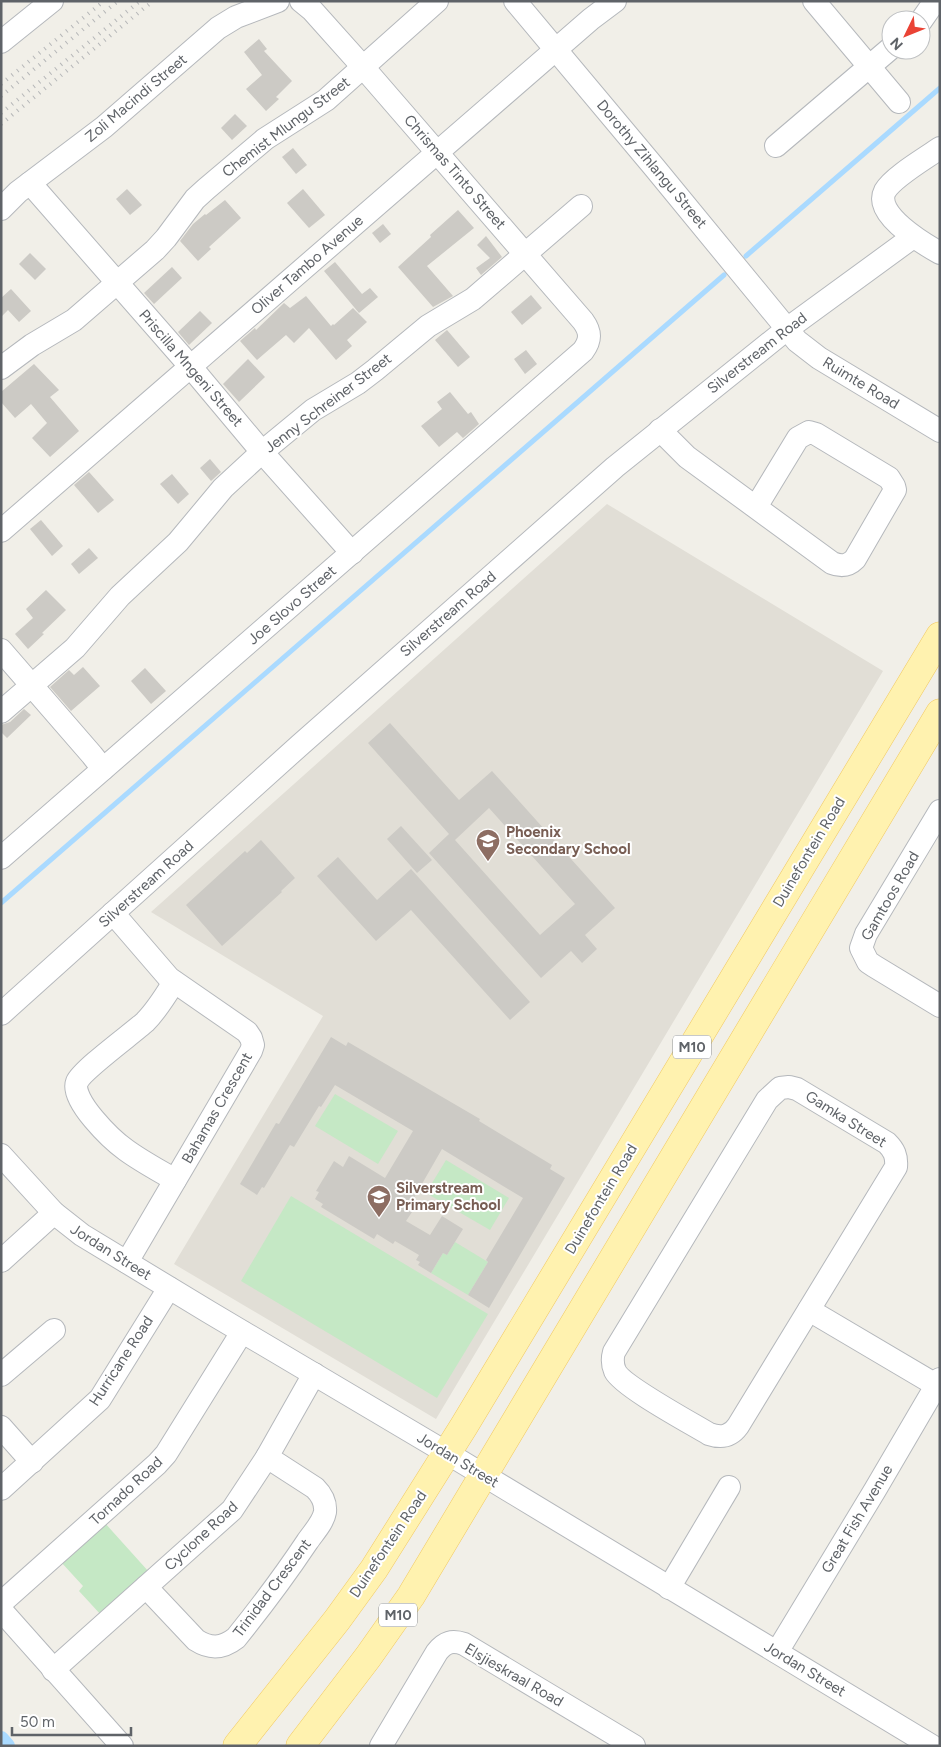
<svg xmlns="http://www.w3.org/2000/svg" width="941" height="1747" font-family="Figtree,sans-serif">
	<rect width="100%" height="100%" fill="#f1efe8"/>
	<!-- education -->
	<path fill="#e1ded6" d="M607 504 883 671 436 1419 174 1264 323 1016 151 912Z"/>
	<!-- green -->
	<g fill="#c5e8c5">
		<path d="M335 1094 398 1131 378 1164 315 1126Z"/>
		<path d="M446 1160 509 1198 490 1230 426 1193Z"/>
		<path d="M291 1196 488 1314 437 1398 241 1281Z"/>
		<path d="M455 1242 488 1262 468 1295 431 1273 443 1253 447 1255Z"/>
		<path d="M104 1522 149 1572 102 1616 79 1591 83 1586 61 1562Z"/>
	</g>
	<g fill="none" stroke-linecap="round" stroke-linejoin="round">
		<!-- stream -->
		<g stroke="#aadaff" stroke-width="5">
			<path d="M746 256 940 88"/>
			<path d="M1 903 724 275"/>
		</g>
		<!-- canal -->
		<path stroke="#aadaff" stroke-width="16" d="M1 1739 7 1746"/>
	</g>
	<!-- building -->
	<g fill="#cccac5" fill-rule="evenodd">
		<path d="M259 39 267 49 264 51 292 81 276 97 279 99 266 111 246 89 262 75 244 52Z"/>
		<path d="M235 114 247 126 232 140 221 128Z"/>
		<path d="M293 148 307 165 296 174 282 157Z"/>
		<path d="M127 189 142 205 130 215 116 199Z"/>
		<path d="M303 189 325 215 309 228 287 203Z"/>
		<path d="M225 200 241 218 209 247 211 249 198 261 180 241 193 224 205 214 206 215Z"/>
		<path d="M458 210 474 228 427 266 453 296 433 307 398 267 431 237 430 235Z"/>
		<path d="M383 224 391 234 380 243 372 233Z"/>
		<path d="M486 236 502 257 481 275 476 268 490 258 477 245Z"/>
		<path d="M30 253 46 269 35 280 19 264Z"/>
		<path d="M335 262 362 294 370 288 378 297 359 313 324 271Z"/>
		<path d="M172 267 182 278 154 304 144 293Z"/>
		<path d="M11 289 31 311 19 322 8 310 1 317V298Z"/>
		<path d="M531 295 542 308 522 325 511 312Z"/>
		<path d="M306 296 331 326 333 324 334 325 353 308 367 322 347 340 352 346 336 360 309 328 294 343 286 335 257 360 240 341 255 328 256 330 284 303 290 308Z"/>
		<path d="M200 311 212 323 189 345 178 332Z"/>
		<path d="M447 330 470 357 458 367 435 340Z"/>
		<path d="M526 350 537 364 525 374 514 359Z"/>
		<path d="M248 359 265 377 239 402 223 384Z"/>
		<path d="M34 364 59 390 50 397 79 431 50 457 32 438 47 423 31 404 15 418 1 402V392Z"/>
		<path d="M450 392 468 414 471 412 479 424 463 438 457 432 439 447 421 426 442 409 437 402Z"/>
		<path d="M210 459 221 472 211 481 200 468Z"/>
		<path d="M89 472 114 500 98 513 74 485Z"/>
		<path d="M172 474 189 494 178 504 160 484Z"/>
		<path d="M41 520 63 546 52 556 30 529Z"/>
		<path d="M89 548 98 558 79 574 71 564Z"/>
		<path d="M46 590 66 610 42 633 44 634 28 649 15 634 33 618 26 609Z"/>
		<path d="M83 667 100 686 71 711 50 687 69 670 74 675Z"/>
		<path d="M145 668 166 691 151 704 131 681Z"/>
		<path d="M24 709 31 715 7 738 1 732V725L10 722Z"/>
		<path d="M390 723 459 800 492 771 615 908 585 935 597 949 582 963 571 951 541 978 429 853 449 834 368 743ZM489 808 575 904 540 935 455 840Z"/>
		<path d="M401 826 432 860 417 873 387 839Z"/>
		<path d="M261 840 295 878 281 891 282 892 222 946 186 905 245 851 247 853Z"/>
		<path d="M338 857 377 900 411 869 530 1002 510 1020 411 910 376 941 317 876Z"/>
		<path d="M331 1037 346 1046 348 1042 480 1119 479 1121 552 1165 550 1169 565 1178 489 1308 468 1295 488 1262 486 1260 523 1198 442 1149 411 1203 412 1204 411 1207 414 1209 406 1221 430 1235 442 1216 463 1229 447 1255 443 1253 431 1273 418 1265 420 1262 416 1260 419 1255 395 1241 393 1244 377 1234 374 1239 321 1207 323 1204 315 1199 319 1192 316 1191 334 1161 343 1167 349 1156 385 1178 413 1131 335 1085 321 1107 319 1106 294 1147 290 1145 264 1188 262 1187 257 1195 240 1184 276 1123 279 1124Z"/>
	</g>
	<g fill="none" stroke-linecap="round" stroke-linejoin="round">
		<defs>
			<g id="minor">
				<path d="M515 1 654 167 797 341 819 358 940 431"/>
				<path d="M814 1 899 102"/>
				<path d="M921 21 935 1"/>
				<path d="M1 42 52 1"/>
				<path d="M776 146 891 48"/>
				<path d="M940 148C926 158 893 177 885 191 873 214 924 244 940 253"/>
				<path d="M30 183 190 366 262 452 352 553"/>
				<path d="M1 209 18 192 104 127 218 28 236 17 278 1"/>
				<path d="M1 368 32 345 74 320 155 250 166 238 195 199 206 189 265 139 326 100 437 1"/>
				<path d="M660 430 687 457 832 563C842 567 848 566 855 559L895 490 894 486 889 478 816 434 809 432 798 438 756 507"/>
				<path d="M1 531 591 19 615 1"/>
				<path d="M1 650 92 755 103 769"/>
				<path d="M1 712 75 648 120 596 178 542 223 488 262 452 313 410 358 383 375 370 428 326 473 299 581 206"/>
				<path d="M940 811 866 934 861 948 868 962 874 966 940 1006"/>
				<path d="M1 858 583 351C591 340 591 332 583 321L363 67 312 10 301 1"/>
				<path d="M113 913 169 978 247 1032 251 1038 253 1045 251 1051 127 1262"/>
				<path d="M174 982C166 995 157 1010 145 1022 133 1033 82 1070 77 1082 70 1100 112 1140 126 1150 141 1161 158 1170 175 1180"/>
				<path d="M1 1014 300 745 615 467 787 329 913 237"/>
				<path d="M789 1087 797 1089 887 1143C894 1150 897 1156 896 1167L738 1426C730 1437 721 1438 709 1434 691 1423 622 1386 615 1371 612 1364 612 1359 614 1352L767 1100 780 1088Z"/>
				<path d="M1 1155 54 1213 82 1235 209 1312 447 1453 932 1746"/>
				<path d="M1 1261 54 1213"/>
				<path d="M809 1310 936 1385"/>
				<path d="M1 1375 54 1330"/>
				<path d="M1 1427 32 1462"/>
				<path d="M1 1489 100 1399 169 1288"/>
				<path d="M146 1587 196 1640C210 1649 222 1649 236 1638 261 1607 285 1575 307 1542 313 1533 323 1523 325 1512 326 1502 322 1495 315 1488L267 1457"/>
				<path d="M669 1588 729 1487"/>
				<path d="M1 1603 157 1464 166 1454 242 1332"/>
				<path d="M1 1610 122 1746"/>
				<path d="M777 1652 875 1490 940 1379"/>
				<path d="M53 1670 232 1510 267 1457 314 1374"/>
				<path d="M381 1746 437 1652C445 1642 452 1640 464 1644L634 1746"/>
			</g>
			<g id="major">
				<path d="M237 1746 337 1620 374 1569 464 1426 940 636"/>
				<path d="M300 1746 368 1657 411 1596 940 713"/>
			</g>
		</defs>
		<!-- minor casing -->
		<use href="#minor" stroke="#b5b8bc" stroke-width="24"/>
		<!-- major casing -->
		<use href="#major" stroke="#f2c960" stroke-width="29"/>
		<!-- minor -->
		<use href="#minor" stroke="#fff" stroke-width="22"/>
		<!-- major -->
		<use href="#major" stroke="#fff2af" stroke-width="28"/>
		<!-- rail -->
		<g stroke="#b6b7b8" stroke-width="4" stroke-dasharray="1 6" stroke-linecap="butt">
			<path d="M1 84 104 1"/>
			<path d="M1 96 118 1"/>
			<path d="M1 113 140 1"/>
			<path d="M1 124 153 1"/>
		</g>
	</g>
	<!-- icons -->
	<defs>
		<symbol id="school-pin" viewBox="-11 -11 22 30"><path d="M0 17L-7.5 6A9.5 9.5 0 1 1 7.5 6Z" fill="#8d6e63" stroke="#fff"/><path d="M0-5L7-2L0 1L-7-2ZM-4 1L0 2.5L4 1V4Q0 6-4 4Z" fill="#fff"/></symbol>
	</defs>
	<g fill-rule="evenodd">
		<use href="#school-pin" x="474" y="827" width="28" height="38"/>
		<use href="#school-pin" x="365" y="1183" width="28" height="38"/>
	</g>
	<g text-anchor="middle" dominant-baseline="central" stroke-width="4" stroke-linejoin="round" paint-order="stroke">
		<!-- shield labels -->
		<g fill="#fff" stroke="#8f9295" stroke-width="1">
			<rect x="673" y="1035.5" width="38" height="23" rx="4"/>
			<rect x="379" y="1603.5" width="38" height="23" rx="4"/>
		</g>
		<g font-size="14" font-weight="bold" fill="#5f6368">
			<text x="692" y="1047">M10</text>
			<text x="398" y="1615">M10</text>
		</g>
		<!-- street labels -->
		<g font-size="15" fill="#5f6368" stroke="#fff">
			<text transform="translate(136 98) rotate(-40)">Zoli Macindi Street</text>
			<text transform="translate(286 127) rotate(-37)">Chemist Mlungu Street</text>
			<text transform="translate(652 164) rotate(50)">Dorothy Zihlangu Street</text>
			<text transform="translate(455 172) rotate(49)">Chrismas Tinto Street</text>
			<text transform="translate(307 265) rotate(-41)">Oliver Tambo Avenue</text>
			<text transform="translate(757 353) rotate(-38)">Silverstream Road</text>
			<text transform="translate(191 368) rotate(49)">Priscilla Mngeni Street</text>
			<text transform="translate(861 383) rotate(31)">Ruimte Road</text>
			<text transform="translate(328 403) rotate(-37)">Jenny Schreiner Street</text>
			<text transform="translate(292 605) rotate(-41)">Joe Slovo Street</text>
			<text transform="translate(448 614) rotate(-41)">Silverstream Road</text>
			<text transform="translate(809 852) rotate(-59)">Duinefontein Road</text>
			<text transform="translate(146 884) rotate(-42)">Silverstream Road</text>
			<text transform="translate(890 896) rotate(-60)">Gamtoos Road</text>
			<text transform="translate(217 1108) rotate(-60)">Bahamas Crescent</text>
			<text transform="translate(846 1119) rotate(32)">Gamka Street</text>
			<text transform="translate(601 1199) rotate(-59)">Duinefontein Road</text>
			<text transform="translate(111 1252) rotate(32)">Jordan Street</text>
			<text transform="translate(121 1361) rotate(-57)">Hurricane Road</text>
			<text transform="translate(458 1460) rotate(31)">Jordan Street</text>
			<text transform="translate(126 1491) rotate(-43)">Tornado Road</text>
			<text transform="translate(857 1519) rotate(-59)">Great Fish Avenue</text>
			<text transform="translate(201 1536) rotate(-43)">Cyclone Road</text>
			<text transform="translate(388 1544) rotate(-56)">Duinefontein Road</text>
			<text transform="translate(272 1588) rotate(-53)">Trinidad Crescent</text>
			<text transform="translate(805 1669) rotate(31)">Jordan Street</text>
			<text transform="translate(514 1675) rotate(30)">Elsjieskraal Road</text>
		</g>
		<!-- education labels -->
		<g font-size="15" font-weight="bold" fill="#785e54" stroke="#fff" text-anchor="start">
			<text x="506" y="832">Phoenix<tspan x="506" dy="17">Secondary School</tspan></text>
			<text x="396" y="1188">Silverstream<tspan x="396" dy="17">Primary School</tspan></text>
		</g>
	</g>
	<!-- border -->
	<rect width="941" height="1747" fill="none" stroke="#5f6368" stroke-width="5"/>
	<!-- north arrow -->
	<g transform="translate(906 35) rotate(227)"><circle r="24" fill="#ffffff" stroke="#bfc1c3"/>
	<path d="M0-4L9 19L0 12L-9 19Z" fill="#ea4335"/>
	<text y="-8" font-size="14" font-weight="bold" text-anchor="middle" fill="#5f6368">N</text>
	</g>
	<!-- scale -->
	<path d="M12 1727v8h119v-8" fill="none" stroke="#5f6368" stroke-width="2.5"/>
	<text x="20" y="1727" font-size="15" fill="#5f6368" stroke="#ffffff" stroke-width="4" paint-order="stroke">50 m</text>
</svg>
